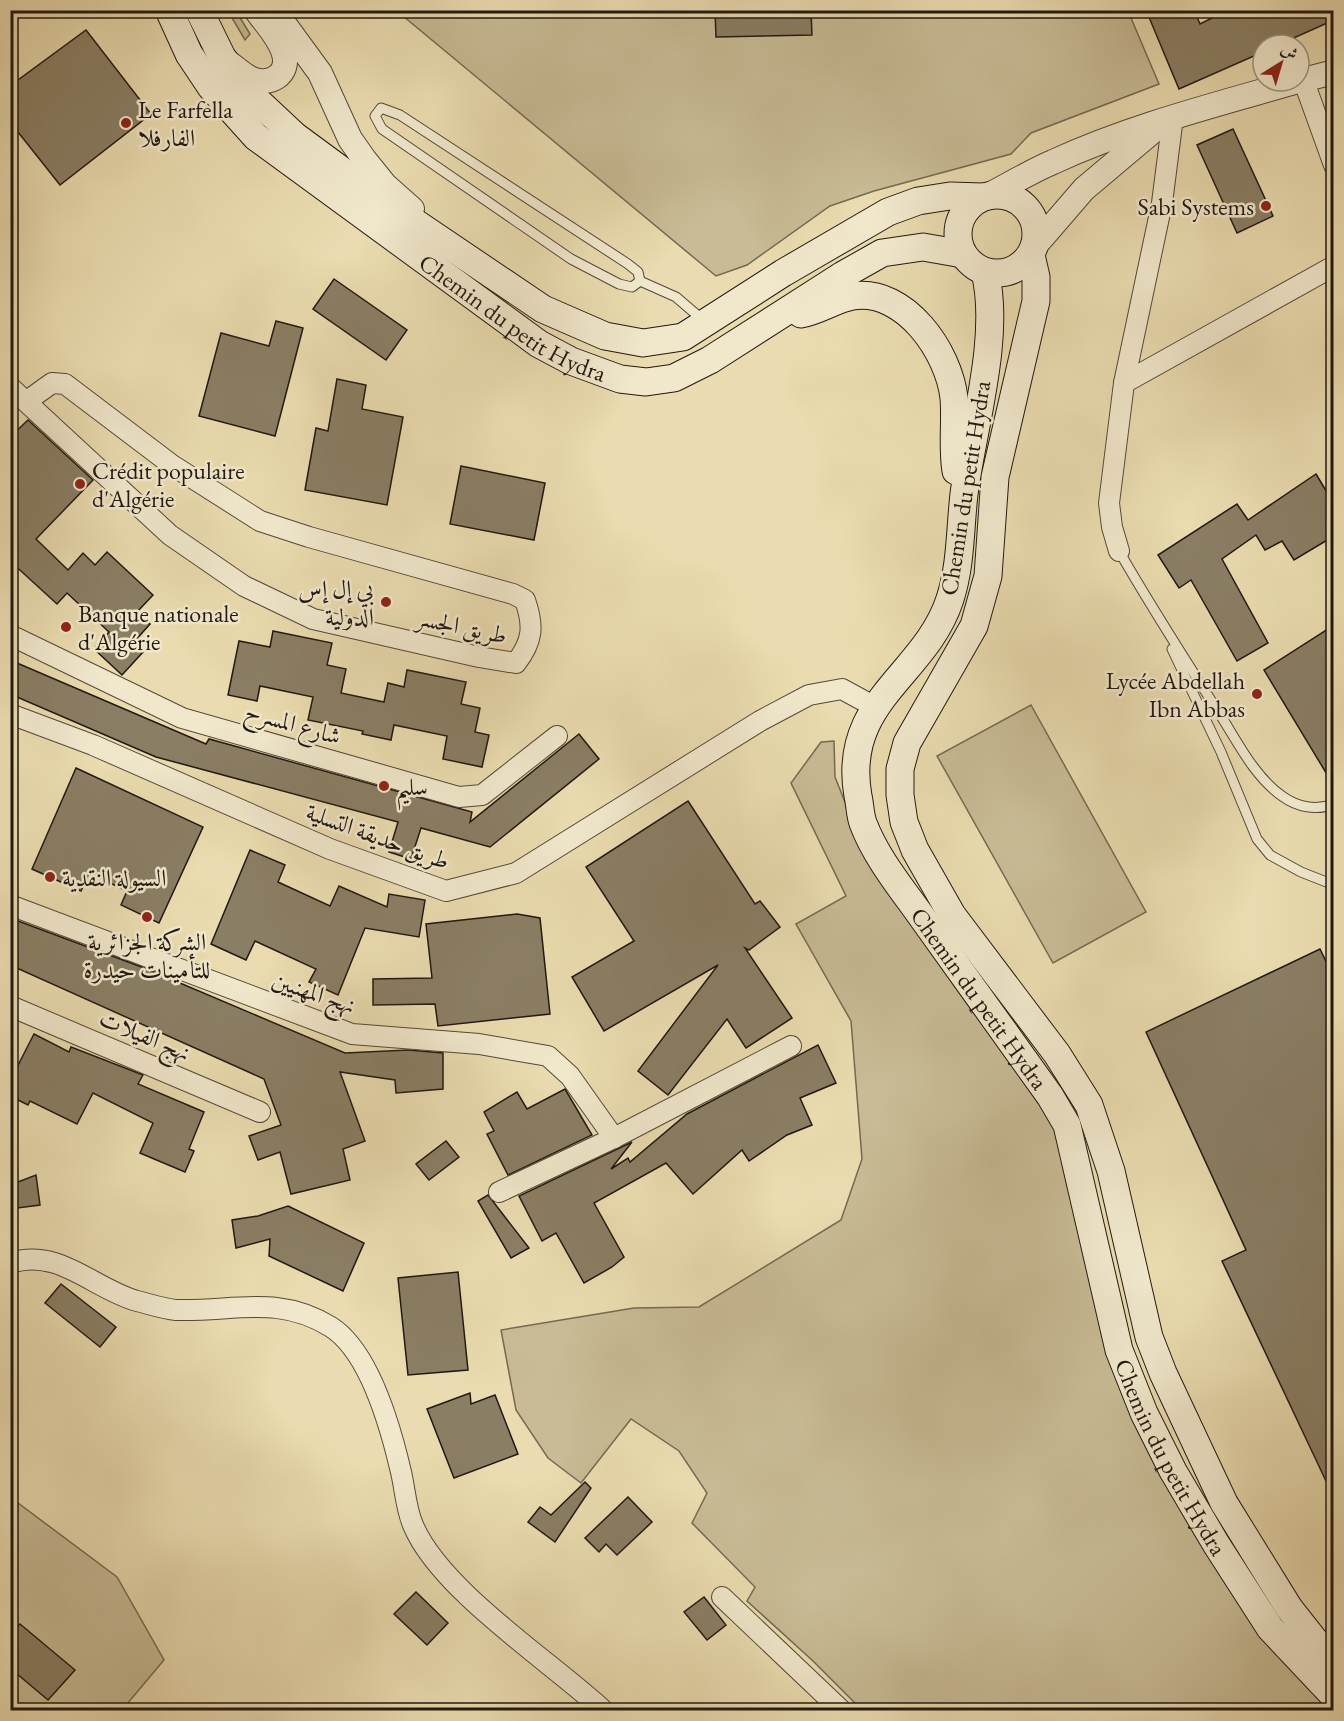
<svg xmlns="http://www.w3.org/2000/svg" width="1344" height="1721" font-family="'EB Garamond',Amiri,serif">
	<rect width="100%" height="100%" fill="#eadcb0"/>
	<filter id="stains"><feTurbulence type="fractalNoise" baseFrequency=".00333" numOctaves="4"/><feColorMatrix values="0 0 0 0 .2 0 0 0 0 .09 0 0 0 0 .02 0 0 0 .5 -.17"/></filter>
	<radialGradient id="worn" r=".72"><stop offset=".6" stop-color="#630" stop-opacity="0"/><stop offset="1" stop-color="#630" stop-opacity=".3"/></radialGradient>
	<!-- green -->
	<g fill="#c8bb95" stroke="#746a53" stroke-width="1.5">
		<path d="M228 11H236L250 34 245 40Z"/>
		<path d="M397 11H1128L1159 84 1031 133 1011 154 874 191 830 206 747 265 716 276Z"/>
		<path d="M1031 705 1146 912 1053 963 937 756Z"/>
		<path d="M834 741 835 777 849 812 1046 1097 1153 1434 1333 1697V1710H862L813 1661 747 1601 755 1587 692 1523 707 1493 679 1451 631 1419 581 1483 548 1458 516 1410 501 1330 634 1308 699 1307 841 1220 862 1159 851 1021 796 924 846 896 791 783 821 742Z"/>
		<path d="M10 1497 117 1577 164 1660 122 1710H11Z"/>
	</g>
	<!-- building -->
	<g fill="#8a7e64" stroke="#211811" stroke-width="1.5">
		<path d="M715 10H811L812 35 716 37Z"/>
		<path d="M1146 10H1194L1200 24 1228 10H1334V20L1278 45H1263V52L1179 89Z"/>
		<path d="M86 30 151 114 60 185 10 122V86Z"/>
		<path d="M1233 129 1273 216 1237 233 1197 145Z"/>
		<path d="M334 279 407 330 386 360 313 309Z"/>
		<path d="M276 321 303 328 275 436 199 416 221 333 269 346Z"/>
		<path d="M337 379 366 385 362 409 403 417 387 505 305 490 316 428 328 431Z"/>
		<path d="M28 420 93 480 36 539 68 570 83 553 95 565 107 552 153 595 137 612 150 624 134 642 144 651 122 675 94 649 109 632 67 593 57 604 10 561V437Z"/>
		<path d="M461 466 545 483 534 540 450 524Z"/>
		<path d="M1316 474 1334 504V536L1294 560 1282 541 1265 550 1256 535 1222 559 1268 643 1237 661 1191 580 1179 588 1158 555 1237 504 1248 520Z"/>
		<path d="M1334 625V786L1264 670Z"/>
		<path d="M273 631 332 643 327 665 346 669 341 693 384 702 388 683 404 687 407 670 466 682 461 704 480 708 475 732 489 735 482 767 443 759 447 736 394 725 391 740 362 734 363 731 308 720 313 697 260 686 257 701 228 695 239 641 270 647Z"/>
		<path d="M10 660 206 744 209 739 472 812 470 822 579 734 599 759 490 847 421 828 411 859 389 852 398 822 156 757 10 694Z"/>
		<path d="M76 768 203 827 159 923 121 905 127 891 89 873 81 891 32 869Z"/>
		<path d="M688 801 755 904 760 901 780 927 749 950 745 948 792 1018 746 1048 727 1019 668 1095 638 1071 718 965 604 1031 572 977 634 941 586 867Z"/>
		<path d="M250 850 285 865 278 882 330 906 339 886 387 907 389 894 425 900 419 937 365 928 338 995 309 982 316 969 255 941 246 960 211 944Z"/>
		<path d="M517 914 540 918 550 1014 438 1026 435 1004 373 1005V979L432 978 426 924Z"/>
		<path d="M10 918 147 969 345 1053 408 1050 443 1053V1089L396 1093 395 1080 340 1072 365 1141 343 1149 350 1180 291 1194 280 1152 258 1160 249 1136 281 1125 264 1079 10 965Z"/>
		<path d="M1320 949 1334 978V1498L1222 1261 1246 1250 1146 1032Z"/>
		<path d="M34 1034 69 1052 71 1047 143 1075 138 1084 204 1112 189 1149 194 1151 185 1172 140 1153 153 1123 93 1093 77 1124 30 1101 28 1105 10 1096V1081Z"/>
		<path d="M818 1045 836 1083 800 1098 812 1125 787 1135 749 1161 742 1150 693 1194 666 1163 594 1203 624 1257 612 1267 584 1283 556 1233 542 1241 519 1196 632 1142 611 1169 628 1158 630 1162 687 1114Z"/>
		<path d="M565 1089 592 1135 508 1175 487 1134 494 1131 484 1112 517 1092 527 1109Z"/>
		<path d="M446 1141 459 1157 429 1180 416 1164Z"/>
		<path d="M36 1175 40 1205 10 1209V1185Z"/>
		<path d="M488 1195 529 1248 511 1258 478 1201Z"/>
		<path d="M288 1206 364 1243 343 1291 269 1256 270 1239 236 1248 232 1220 258 1216Z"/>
		<path d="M458 1272 468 1370 408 1375 398 1278Z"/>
		<path d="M61 1284 116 1327 100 1347 45 1303Z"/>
		<path d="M470 1393 471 1404 495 1395 518 1454 454 1478 427 1409Z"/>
		<path d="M585 1482 591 1488 555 1542 528 1522 540 1507 551 1515Z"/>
		<path d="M628 1497 652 1522 617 1555 606 1544 599 1552 585 1538Z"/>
		<path d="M416 1592 448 1623 427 1645 394 1614Z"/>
		<path d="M704 1597 726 1625 707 1640 684 1612Z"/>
		<path d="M20 1624 75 1670 48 1700 10 1668V1635Z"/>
	</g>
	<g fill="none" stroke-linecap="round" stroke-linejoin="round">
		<defs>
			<g id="service">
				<path d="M381 108 400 115 628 264 638 272 640 281 632 287 619 284 571 259 382 129 375 116Z"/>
				<path d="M640 281 676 297 704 321"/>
				<path d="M1119 551C1151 607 1186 661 1221 716 1238 743 1255 777 1282 796 1297 807 1316 811 1334 804"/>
				<path d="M1172 649 1221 752 1257 839 1270 855 1301 872 1334 885"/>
			</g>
			<g id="minor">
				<path d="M1303 79 1334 165"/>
				<path d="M1124 383 1334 266"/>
				<path d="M10 387 170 535 244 586 313 619 479 657 516 663C533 641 534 626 525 600L513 594 309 537 260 521 172 465 65 384 52 383 27 401"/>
				<path d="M1119 551 1112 527 1109 503 1124 383 1162 203 1173 117"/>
				<path d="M10 635 182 718 459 797 482 795 557 736"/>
				<path d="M10 714 93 745 330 849 446 891 516 873 760 721 809 695 842 689 875 707"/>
				<path d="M10 905 352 1034 479 1044 548 1056 570 1076 614 1138"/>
				<path d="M10 1006 260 1112"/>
				<path d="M499 1192 614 1138 791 1046"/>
				<path d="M10 1263C59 1247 93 1289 137 1301 149 1304 164 1309 176 1310 233 1312 278 1294 331 1327 370 1352 391 1429 401 1472 405 1489 406 1509 413 1525 440 1590 550 1661 603 1710"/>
				<path d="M722 1597 841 1710"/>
			</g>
			<g id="tertiary">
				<path d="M274 10 320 73 350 139 364 159 385 185 412 209"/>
				<path d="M229 63C236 68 244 76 252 79 269 86 290 75 284 54 280 38 265 23 256 10"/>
				<path d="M1299 81 1334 72"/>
				<path d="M991 194C1012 183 1032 171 1053 162 1131 126 1215 105 1298 81"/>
				<path d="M1034 247 1084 189 1154 130"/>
			</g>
			<g id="secondary">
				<path id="s1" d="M169 10 189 54 211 87 256 137 539 344 571 361 620 379 646 382 674 378 710 360 843 275 882 253 923 247 963 254"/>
				<path d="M199 10 222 57 248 92 295 136 386 203 543 309 605 336 643 343 683 337 783 273 888 212 918 201 950 196 983 197"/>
				<circle cx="997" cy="234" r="39"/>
				<path d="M1031 255 1036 277V301L995 477 988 576 974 626 907 743 900 769V795L904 822 915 850 952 915 1057 1054 1089 1105 1111 1171 1149 1337 1163 1373 1224 1503 1289 1608 1334 1665"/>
				<path id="s2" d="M985 272C1001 336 973 427 964 494 960 529 961 565 950 599 925 676 841 700 858 796 860 804 860 815 863 823 876 858 903 890 924 920 966 979 1008 1037 1050 1096L1067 1125 1119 1350 1144 1413 1173 1471 1216 1544 1270 1628 1334 1696"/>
				<path d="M801 314C819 311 835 299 853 296 905 288 949 352 954 398 956 422 952 447 956 471"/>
			</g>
		</defs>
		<!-- service casing -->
		<use href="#service" stroke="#534939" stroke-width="11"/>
		<!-- minor casing -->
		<use href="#minor" stroke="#534939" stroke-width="22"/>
		<!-- tertiary casing -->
		<use href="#tertiary" stroke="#534939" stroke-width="26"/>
		<!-- secondary casing -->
		<use href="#secondary" stroke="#211811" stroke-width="29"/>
		<!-- service -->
		<use href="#service" stroke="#f1e8cc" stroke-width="9"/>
		<!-- minor -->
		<use href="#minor" stroke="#f1e8cc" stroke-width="20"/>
		<!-- tertiary -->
		<use href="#tertiary" stroke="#f1e8cc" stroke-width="24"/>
		<!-- secondary -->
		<use href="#secondary" stroke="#f1e8cc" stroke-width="27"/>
	</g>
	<!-- markers -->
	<g fill="#8f2418" stroke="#f1e8cc" stroke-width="2">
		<circle cx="126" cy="123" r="6"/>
		<circle cx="1266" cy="206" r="6"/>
		<circle cx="80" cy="484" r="6"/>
		<circle cx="386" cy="602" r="6"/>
		<circle cx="66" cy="627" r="6"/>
		<circle cx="1257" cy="694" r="6"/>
		<circle cx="384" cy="786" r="6"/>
		<circle cx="50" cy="877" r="6"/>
		<circle cx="147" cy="917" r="6"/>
	</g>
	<g text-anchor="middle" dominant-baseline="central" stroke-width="5" stroke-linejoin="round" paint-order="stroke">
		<!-- poi labels -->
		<g font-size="24" fill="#211811" stroke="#f1e8cc" text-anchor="start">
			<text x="138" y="109">Le Farfella<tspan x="138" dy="28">الفارفلا</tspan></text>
			<text x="1254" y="206" text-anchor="end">Sabi Systems</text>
			<text x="92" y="470">Crédit populaire<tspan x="92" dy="28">d'Algérie</tspan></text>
			<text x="374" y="588" text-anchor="end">بي إل إس<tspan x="374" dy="28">الدولية</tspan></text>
			<text x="78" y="613">Banque nationale<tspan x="78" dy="28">d'Algérie</tspan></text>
			<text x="1245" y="680" text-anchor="end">Lycée Abdellah<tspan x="1245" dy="28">Ibn Abbas</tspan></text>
			<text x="396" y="786">سليم</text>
			<text x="62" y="877">السيولة النقدية</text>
			<text x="147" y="941" text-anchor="middle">الشركة الجزائرية<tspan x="147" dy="28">للتأمينات حيدرة</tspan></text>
		</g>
		<!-- street labels -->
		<g font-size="24" fill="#211811" stroke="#f1e8cc">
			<text stroke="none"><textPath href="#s1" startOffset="470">Chemin du petit Hydra</textPath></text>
			<text transform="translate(965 488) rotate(-81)">Chemin du petit Hydra</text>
			<text transform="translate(462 626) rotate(12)">طريق الجسر</text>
			<text transform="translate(293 723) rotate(16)">شارع المسرح</text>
			<text transform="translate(378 836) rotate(20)">طريق حديقة التسلية</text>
			<text transform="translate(314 992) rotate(19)">نهج المهنيين</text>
			<text stroke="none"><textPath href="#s2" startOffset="794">Chemin du petit Hydra</textPath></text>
			<text transform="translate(145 1035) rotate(23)">نهج الفيلات</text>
			<text stroke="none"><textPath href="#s2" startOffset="1298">Chemin du petit Hydra</textPath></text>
		</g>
	</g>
	<!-- margin -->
	<rect width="1344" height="1721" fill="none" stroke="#eadcb0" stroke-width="36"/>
	<rect x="12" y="12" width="1320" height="1697" fill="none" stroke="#211811" stroke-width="3"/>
	<rect x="18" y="18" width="1308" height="1685" fill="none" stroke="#211811" stroke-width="1.5"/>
	<!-- north arrow -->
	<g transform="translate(1281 63) rotate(37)"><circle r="28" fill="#f1e8cc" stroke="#9e9581" stroke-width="1.5"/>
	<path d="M0-4.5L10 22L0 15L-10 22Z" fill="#8f2418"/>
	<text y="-9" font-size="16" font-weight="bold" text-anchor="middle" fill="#211811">ش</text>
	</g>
	<rect width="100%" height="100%" filter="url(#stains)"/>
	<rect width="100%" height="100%" fill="url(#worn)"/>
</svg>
